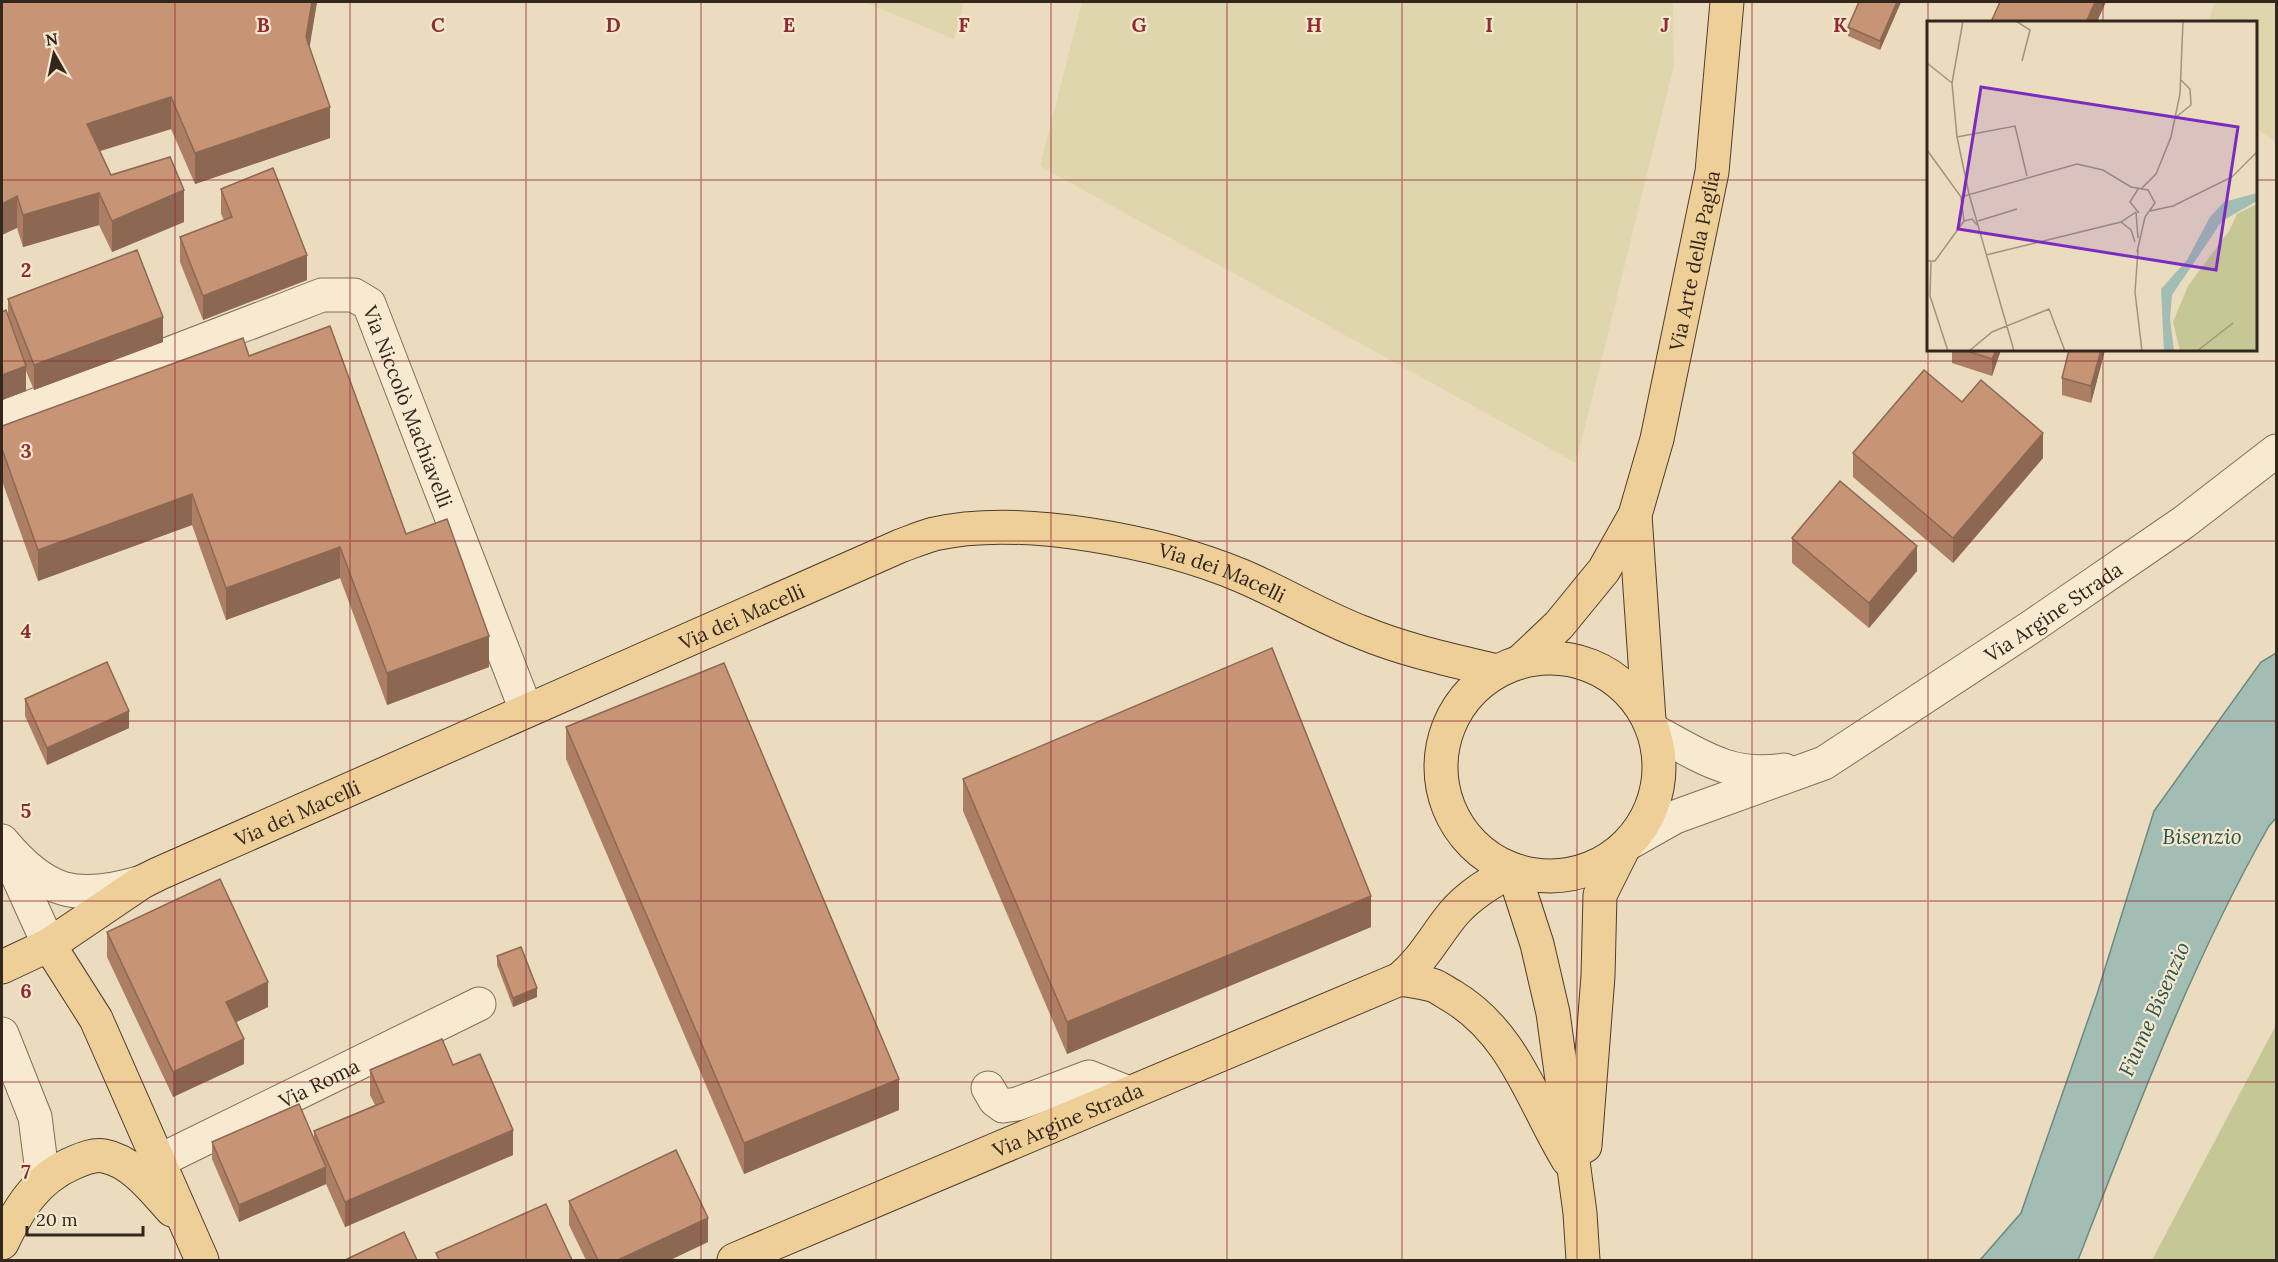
<svg xmlns="http://www.w3.org/2000/svg" width="2278" height="1262" font-family="Lora,serif">
	<rect width="100%" height="100%" fill="#ebdcbf"/>
	<!-- farmland -->
	<g fill="#e0d6ad">
		<path d="M864 2H964L954 39Z"/>
		<path d="M1082 2H1673L1674 65 1576 463 1040 166Z"/>
		<path d="M2215 2H2276V142L2256 128V22H2208Z"/>
	</g>
	<!-- green -->
	<path fill="#c5c894" d="M2276 1025V1260H2152Z"/>
	<!-- water -->
	<path fill="#a2bdb4" stroke="#6a8a81" stroke-width="1.5" d="M2276 653V818L2269 826C2191 963 2135 1114 2078 1260H1980L2021 1213 2097 994 2154 811 2261 662Z"/>
	<g fill="none" stroke-linecap="round" stroke-linejoin="round">
		<defs>
			<g id="minor">
				<path id="s1" d="M2 418 322 295H354L369 304 526 710"/>
				<path d="M1654 731C1699 755 1730 779 1784 770"/>
				<path d="M2 841C45 893 76 902 142 882"/>
				<path id="s2" d="M1629 843 1675 817 1824 763 2034 625 2184 522 2276 451"/>
				<path d="M9 857 49 945"/>
				<path d="M2 1034 35 1117 43 1180"/>
				<path d="M988 1088 995 1100 1003 1106 1017 1104 1089 1077 1129 1093"/>
				<path id="s3" d="M159 1161 479 1004"/>
			</g>
			<g id="major">
				<path d="M1635 515 1649 720"/>
				<circle cx="1550" cy="767" r="109"/>
				<path id="s4" d="M1521 661 1559 625 1604 570 1635 515 1657 439 1712 172 1727 2"/>
				<path d="M1513 870 1537 944 1553 1013 1580 1213 1583 1260"/>
				<path d="M49 945 96 1019 202 1260"/>
				<path id="s5" d="M2 967 49 945 142 882 158 874 900 546C911 542 923 537 934 534 1021 514 1161 542 1242 576 1282 593 1320 616 1361 632 1404 650 1451 660 1497 671"/>
				<path d="M1400 979C1411 981 1422 982 1432 985 1439 987 1446 993 1452 996 1515 1034 1532 1101 1568 1160"/>
				<path d="M1585 1146 1598 976 1600 895 1623 849"/>
				<path d="M2 1243C19 1208 36 1179 73 1163 82 1159 94 1154 104 1156 132 1161 154 1190 172 1210"/>
				<path id="s6" d="M734 1260 1400 979C1423 960 1435 936 1453 914 1469 895 1491 882 1513 870"/>
			</g>
		</defs>
		<!-- minor casing -->
		<use href="#minor" stroke="#836d58" stroke-width="35"/>
		<!-- major casing -->
		<use href="#major" stroke="#503c2d" stroke-width="35"/>
		<!-- minor -->
		<use href="#minor" stroke="#f7ead1" stroke-width="33"/>
		<!-- major -->
		<use href="#major" stroke="#eecf97" stroke-width="33"/>
	</g>
	<!-- wall -->
	<g fill="#ac7f65">
		<path d="M2 2H317L309 47 330 138 195 184 171 129 100 151 111 175 184 222 112 252 99 225 23 247 17 228Z"/>
		<path d="M1859 2H1901L1880 50 1848 36V27Z"/>
		<path d="M221 189 307 280 203 320 180 262V237L224 220 221 214Z"/>
		<path d="M8 299 163 342 34 390 26 371V391L2 400V312L8 317Z"/>
		<path d="M1952 350H2001L1992 376 1952 363Z"/>
		<path d="M2105 350 2091 403 2062 395V378Z"/>
		<path d="M249 356 406 534 489 667 387 705 340 578 226 620 192 525 38 581 2 481V426Z"/>
		<path d="M1962 402 2043 458 1953 563 1853 477V453Z"/>
		<path d="M1792 538 1917 571 1869 628 1792 563Z"/>
		<path d="M25 699 129 728 47 765 25 716Z"/>
		<path d="M566 727 899 1110 744 1174 566 759Z"/>
		<path d="M963 779 1371 927 1067 1054 963 811Z"/>
		<path d="M107 932 268 1007 236 1022 244 1064 173 1097 107 957Z"/>
		<path d="M497 956 537 997 513 1007 497 965Z"/>
		<path d="M453 1065 513 1155 345 1227 326 1184 239 1222 212 1159V1142L314 1140V1131L375 1105 370 1095V1070Z"/>
		<path d="M569 1201 708 1242 670 1260H586L569 1225Z"/>
	</g>
	<!-- shaded-wall -->
	<g fill="#8c6853">
		<path d="M312 2H317L306 69V37Z"/>
		<path d="M1897 2H1901L1880 50V41Z"/>
		<path d="M2095 2H2106L2097 22H2086Z"/>
		<path d="M171 97V129L87 155V124Z"/>
		<path d="M330 107V138L195 184V153Z"/>
		<path d="M184 190V222L112 252V221Z"/>
		<path d="M99 193V225L23 247V215Z"/>
		<path d="M17 196V228L2 235V204Z"/>
		<path d="M307 255V280L203 320V296Z"/>
		<path d="M163 317V342L34 390V365Z"/>
		<path d="M1996 350H2001L1992 376V359Z"/>
		<path d="M2101 350H2105L2091 403V386Z"/>
		<path d="M26 366V391L2 400V375Z"/>
		<path d="M2043 433V458L1953 563V538Z"/>
		<path d="M192 494V525L38 581V550Z"/>
		<path d="M1917 546V571L1869 628V603Z"/>
		<path d="M340 547V578L226 620V588Z"/>
		<path d="M489 636V667L387 705V673Z"/>
		<path d="M129 711V728L47 765V748Z"/>
		<path d="M1371 896V927L1067 1054V1022Z"/>
		<path d="M268 982V1007L226 1027V1002Z"/>
		<path d="M537 988V997L513 1007V998Z"/>
		<path d="M244 1039V1064L173 1097V1072Z"/>
		<path d="M899 1079V1110L744 1174V1143Z"/>
		<path d="M513 1130V1155L345 1227V1202Z"/>
		<path d="M326 1167V1184L239 1222V1205Z"/>
		<path d="M708 1218V1242L670 1260H618Z"/>
	</g>
	<!-- building -->
	<g fill="#c89476" stroke="#8c6853" stroke-width="1.5">
		<path d="M2 2H312L306 37 330 107 195 153 171 97 87 124 111 175 170 157 184 190 112 221 99 193 23 215 17 196 2 204Z"/>
		<path d="M1859 2H1897L1880 41 1848 27Z"/>
		<path d="M2000 2H2095L2086 22H1991Z"/>
		<path d="M273 168 307 255 203 296 180 237 232 217 221 189Z"/>
		<path d="M137 250 163 317 34 365 8 299Z"/>
		<path d="M6 310 26 366 2 375V312Z"/>
		<path d="M330 326 406 534 447 519 489 636 387 673 340 547 226 588 192 494 38 550 2 449V426L243 338 249 356Z"/>
		<path d="M1964 350H1996L1992 359Z"/>
		<path d="M2069 350H2101L2091 386 2062 378Z"/>
		<path d="M1924 370 1962 402 1981 380 2043 433 1953 538 1853 453Z"/>
		<path d="M1840 481 1917 546 1869 603 1792 538Z"/>
		<path d="M1272 648 1371 896 1067 1022 963 779Z"/>
		<path d="M107 662 129 711 47 748 25 699Z"/>
		<path d="M724 663 899 1079 744 1143 566 727Z"/>
		<path d="M220 879 268 982 226 1002 244 1039 173 1072 107 932Z"/>
		<path d="M521 947 537 988 513 998 497 956Z"/>
		<path d="M442 1039 453 1065 480 1054 513 1130 345 1202 314 1131 384 1102 370 1070Z"/>
		<path d="M299 1104 326 1167 239 1205 212 1142Z"/>
		<path d="M676 1150 708 1218 618 1260H598L569 1201Z"/>
		<path d="M546 1204 572 1260H439L436 1253Z"/>
		<path d="M404 1232 417 1260H345Z"/>
	</g>
	<!-- grid -->
	<path fill="none" stroke="#8f2b31" stroke-width="1.5" stroke-opacity="0.55" d="M175 2V1260M350 2V1260M526 2V1260M701 2V1260M876 2V1260M1051 2V1260M1227 2V1260M1402 2V1260M1577 2V1260M1752 2V1260M1928 2V1260M2103 2V22M2 180H1928M2256 180H2276M2103 350V1260M2 361H2276M2 541H2276M2 721H2276M2 901H2276M2 1082H2276"/>
	<g text-anchor="middle" dominant-baseline="central" stroke-width="4.5" stroke-linejoin="round" paint-order="stroke">
		<!-- street labels -->
		<g font-size="20" fill="#33261c" stroke="#f3e7ce">
			<text stroke="none"><textPath href="#s4" startOffset="448">Via Arte della Paglia</textPath></text>
			<text stroke="none"><textPath href="#s1" startOffset="502">Via Niccolò Machiavelli</textPath></text>
			<text stroke="none"><textPath href="#s5" startOffset="1324">Via dei Macelli</textPath></text>
			<text stroke="none"><textPath href="#s2" startOffset="486">Via Argine Strada</textPath></text>
			<text stroke="none"><textPath href="#s5" startOffset="820">Via dei Macelli</textPath></text>
			<text stroke="none"><textPath href="#s5" startOffset="334">Via dei Macelli</textPath></text>
			<text stroke="none"><textPath href="#s3" startOffset="178">Via Roma</textPath></text>
			<text stroke="none"><textPath href="#s6" startOffset="362">Via Argine Strada</textPath></text>
		</g>
		<!-- water labels -->
		<g font-size="21" font-style="italic" fill="#2c524e" stroke="#f3e7ce">
			<text x="2202" y="836">Bisenzio</text>
			<text transform="translate(2154 1009) rotate(-66)">Fiume Bisenzio</text>
		</g>
	</g>
	<!-- overview -->
	<g transform="translate(1927 21)">
		<rect width="330" height="330" fill="#ebdcbf"/>
		<path d="M330 183V330H253L246 301 261 265 302 210 310 193Z" fill="#c5c894"/>
		<path d="M330 172V180L295 200 245 274 243 298 247 330H237L234 268 260 239 283 196 297 181Z" fill="#a2bdb4"/>
		<path fill="none" stroke="#a1937e" stroke-width="1.5" d="M36 0 25 62 30 116 42 173M89 0 103 9 95 40M0 42 25 62M249 96 264 84 263 68 254 59M30 116 88 105 100 155M0 129 34 176 150 143 176 149 204 166 221 169 228 182 218 196 210 231M211 168 203 181 212 192M214 168 229 153 244 116 253 73 256 0M42 173 87 330M34 176 37 200M223 190 246 185 305 156 330 131M209 191 211 217M51 200 90 188M194 201 204 209 208 221M211 229 208 271 215 330M59 234 194 201 209 191M0 240H8L37 200 45 198 50 204M4 241 3 275 21 330M42 330 65 311 122 288 138 330M270 330 306 302"/>
		<path fill="#7b2cbf" fill-opacity="0.15" stroke="#7b2cbf" stroke-width="3" d="M54 66 311 106 289 249 31 208Z"/>
		<rect width="330" height="330" fill="none" stroke="#33261c" stroke-width="3"/>
	</g>
	<g font-size="20" text-anchor="middle" font-weight="bold" fill="#8f2b31" stroke="#f3e7ce" stroke-width="4.5" stroke-linejoin="round" paint-order="stroke">
		<text x="263" y="32">B</text>
		<text x="438" y="32">C</text>
		<text x="613" y="32">D</text>
		<text x="789" y="32">E</text>
		<text x="964" y="32">F</text>
		<text x="1139" y="32">G</text>
		<text x="1314" y="32">H</text>
		<text x="1489" y="32">I</text>
		<text x="1665" y="32">J</text>
		<text x="1840" y="32">K</text>
		<text x="26" y="277">2</text>
		<text x="26" y="458">3</text>
		<text x="26" y="638">4</text>
		<text x="26" y="818">5</text>
		<text x="26" y="998">6</text>
		<text x="26" y="1179">7</text>
	</g>
	<!-- border -->
	<rect width="2278" height="1262" fill="none" stroke="#33261c" stroke-width="6"/>
	<!-- north arrow -->
	<g transform="translate(54 54) rotate(351)" stroke="#f3e7ce" stroke-width="4.5" paint-order="stroke">
	<path d="M0-4.5L10 22L0 15L-10 22Z" fill="#33261c"/>
	<text y="-9" font-size="16" font-weight="bold" text-anchor="middle" fill="#33261c">N</text>
	</g>
	<!-- scale -->
	<path d="M27 1226v9h116v-9" fill="none" stroke="#33261c" stroke-width="3"/>
	<text x="36" y="1226" font-size="18" fill="#33261c" stroke="#f3e7ce" stroke-width="4.5" paint-order="stroke">20 m</text>
</svg>
